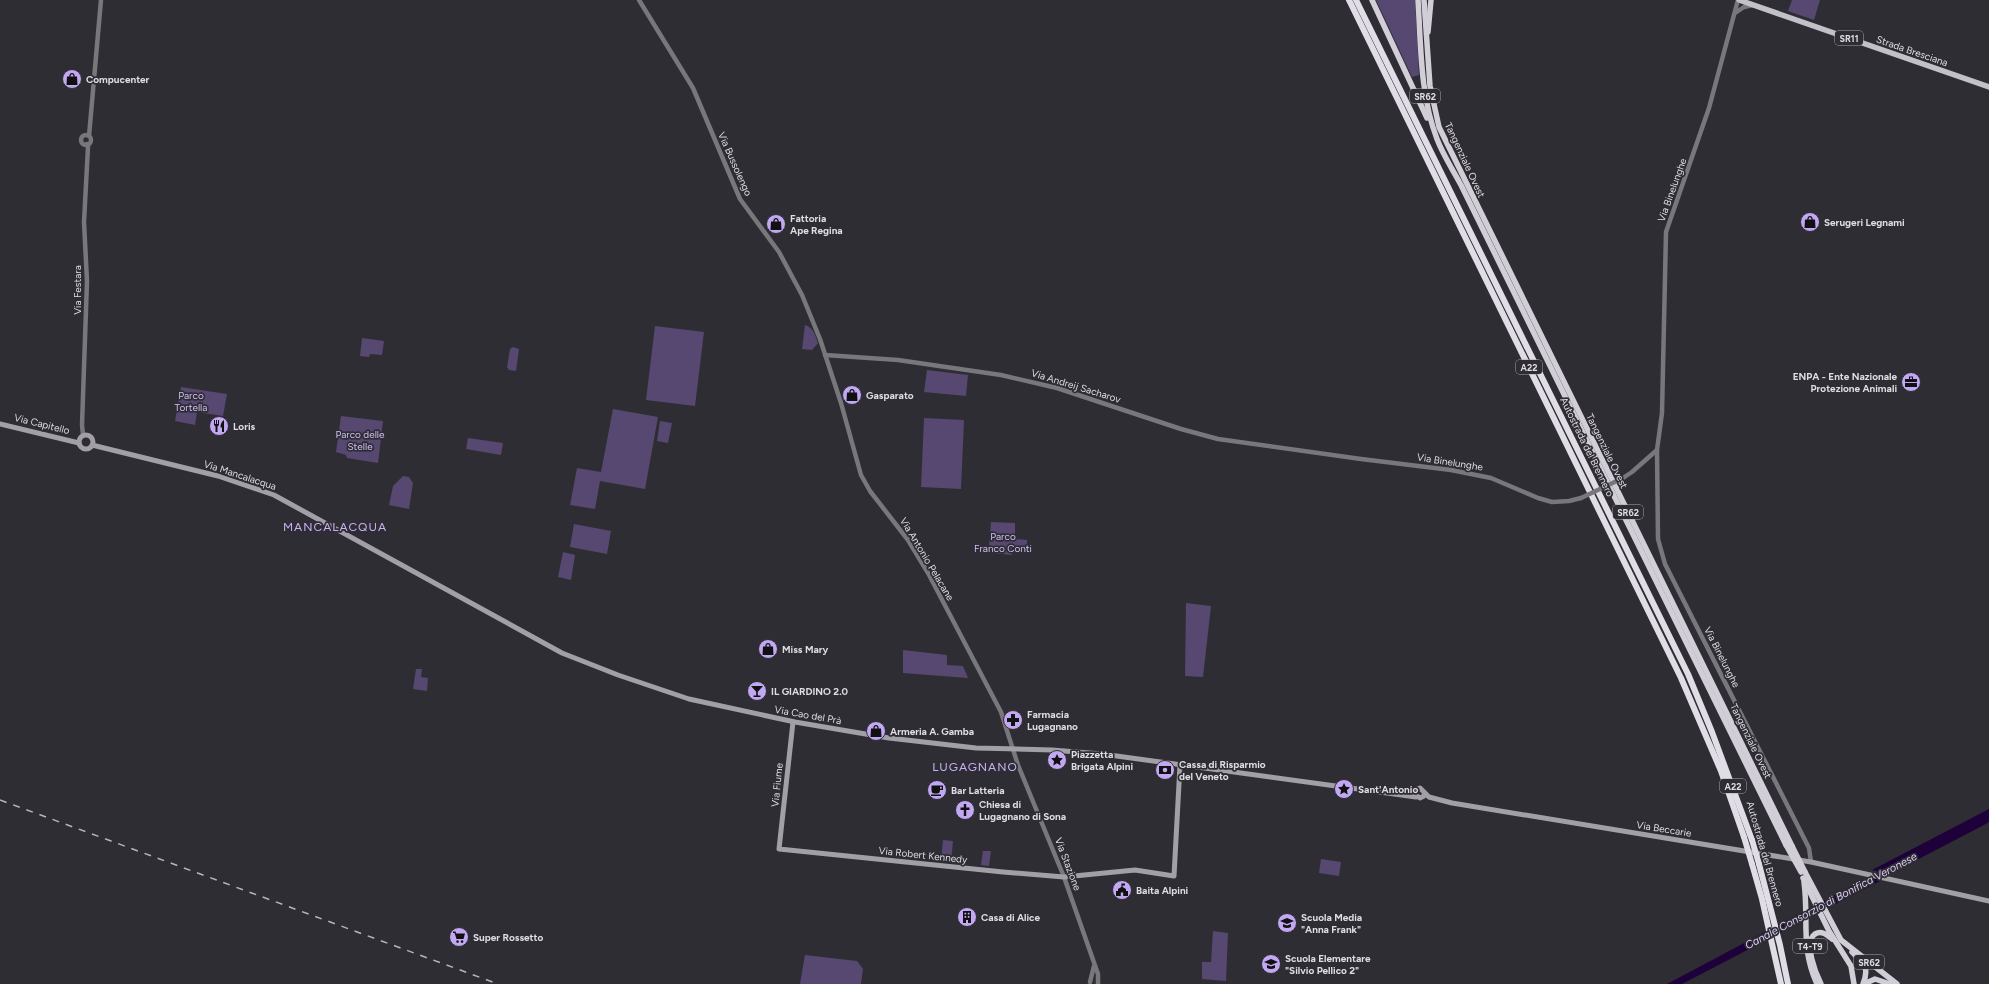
<svg xmlns="http://www.w3.org/2000/svg" width="1989" height="984" font-family="Figtree,sans-serif">
	<rect width="100%" height="100%" fill="#2f2d34"/>
	<!-- green -->
	<g fill="#564870">
		<path d="M1376 0H1415L1419 75 1412 77Z"/>
		<path d="M1792 0H1820L1814 20 1788 11Z"/>
		<path d="M805 325C814 328 815 335 818 343L812 350 802 349Z"/>
		<path d="M655 326 704 332 695 406 646 400Z"/>
		<path d="M362 338 384 341 382 355 370 354 369 357 360 356Z"/>
		<path d="M513 347 519 349 516 371 509 370 507 367 510 349Z"/>
		<path d="M927 370 968 375 966 396 924 392Z"/>
		<path d="M181 387 227 394 223 416 197 412 195 425 175 421Z"/>
		<path d="M613 409 658 417 645 489 600 481 595 509 570 505 577 468 601 472Z"/>
		<path d="M341 416 383 421 378 463 347 458 346 455 336 452Z"/>
		<path d="M924 418 964 420 961 489 921 487Z"/>
		<path d="M660 421 672 423 668 443 657 441Z"/>
		<path d="M468 438 503 443 501 455 466 449Z"/>
		<path d="M403 476 409 477 413 483 409 509 389 505 393 486Z"/>
		<path d="M991 522 1015 523V539L1027 540V553L1012 552V555L991 553 989 548Z"/>
		<path d="M574 524 611 531 607 554 570 547Z"/>
		<path d="M563 552 575 555 571 580 558 577Z"/>
		<path d="M1186 603 1211 606 1203 677 1185 676Z"/>
		<path d="M903 650 947 655V665L963 666 968 678 903 673Z"/>
		<path d="M416 669H422L421 677 428 678 427 691 413 689Z"/>
		<path d="M943 840 953 841 951 862 941 861Z"/>
		<path d="M983 851H991L989 866 981 865Z"/>
		<path d="M1321 859 1341 862 1339 876 1319 873Z"/>
		<path d="M1213 931 1228 933 1226 981 1202 979V962H1211Z"/>
		<path d="M805 955 857 961 863 969 861 984H800Z"/>
	</g>
	<!-- water -->
	<g fill="#1e003b">
		<path d="M1989 809V822L1982 826 1890 874 1872 870Z"/>
		<path d="M1865 879 1880 881 1682 984H1667Z"/>
	</g>
	<g fill="none" stroke-linecap="round" stroke-linejoin="round">
		<!-- canal -->
		<path stroke="#1e003b" stroke-width="4.5" d="M1867 883 1890 870"/>
		<!-- tertiary -->
		<g stroke="#78777b" stroke-width="4.5">
			<path d="M639 0 693 88 740 199 779 252 802 295 820 339 841 403 861 475 870 491 908 540 928 573 1001 712 1018 765 1064 877 1098 974V984"/>
			<path d="M1738 0 1709 108 1666 232 1662 413 1657 450 1658 539 1665 564 1809 848 1811 862"/>
			<path d="M1735 13 1744 7 1753 5"/>
			<circle cx="86" cy="140" r="5"/>
			<path d="M89 136 101 0"/>
			<path d="M825 355 898 360 1001 375 1057 388 1181 429 1218 439 1361 459 1451 470 1491 478 1538 498 1552 502 1569 501 1581 498"/>
			<path d="M83 435 82 425 87 281 84 222 88 147 87 144"/>
			<path d="M1623 478 1632 472 1657 450"/>
			<path d="M1090 982 1094 966"/>
		</g>
		<!-- secondary -->
		<g stroke="#a2a0a6" stroke-width="5">
			<path d="M0 424 79 443"/>
			<circle cx="86" cy="442" r="7"/>
			<path d="M92 445 218 476 274 495 562 653 618 675 689 699 795 722 889 738 976 748 1052 750 1102 754 1416 797"/>
			<path d="M793 722 779 849 1003 872 1064 877 1135 870 1174 876 1180 765"/>
			<path d="M1425 793 1424 796 1420 798 1414 794 1416 790 1420 788 1429 797 1452 803 1811 862 1989 901"/>
		</g>
		<!-- primary -->
		<path stroke="#c2c0c8" stroke-width="5.5" d="M1739 0 1989 87"/>
		<!-- trunk -->
		<g stroke="#d1ced7" stroke-width="5.5">
			<path d="M1372 0 1427 118"/>
			<path d="M1418 0C1421 46 1420 95 1437 139 1443 155 1453 170 1461 185L1786 845"/>
			<path d="M1424 0 1430 86 1439 127 1792 846"/>
			<path d="M1428 32 1431 0"/>
			<path d="M1805 872 1841 940 1897 984"/>
			<path d="M1803 878 1829 931 1851 966 1854 984"/>
			<path d="M1804 882C1809 919 1800 947 1817 984"/>
			<path d="M1852 952C1863 964 1870 966 1863 984"/>
			<path d="M1821 984C1816 974 1803 942 1815 934 1822 930 1827 935 1832 939"/>
			<path d="M1864 984 1875 979 1890 984"/>
		</g>
		<!-- motorway -->
		<g stroke="#e0dde6" stroke-width="6">
			<path d="M1349 0 1681 678 1721 771 1744 837"/>
			<path d="M1356 0 1688 674 1712 732 1752 840"/>
			<path d="M1752 864 1762 899 1781 984"/>
			<path d="M1759 864 1780 945 1788 984"/>
		</g>
		<!-- rail -->
		<path stroke="#b7b5bb" stroke-width="1.5" stroke-dasharray="7 7" stroke-linecap="butt" d="M0 800 498 984"/>
		<!-- tertiary-bridge -->
		<path stroke="#78777b" stroke-width="4.5" d="M1581 498 1623 478"/>
		<!-- trunk-bridge -->
		<g stroke="#d1ced7" stroke-width="5.5">
			<path d="M1786 845 1801 872"/>
			<path d="M1792 846 1805 872"/>
		</g>
		<!-- motorway-bridge -->
		<g stroke="#e0dde6" stroke-width="6">
			<path d="M1744 837 1752 864"/>
			<path d="M1752 840 1759 864"/>
		</g>
	</g>
	<!-- icons -->
	<defs>
		<symbol id="shop-disc" viewBox="-11 -11 22 22"><circle r="9.5" fill="#c2a7f2" stroke="#2f2d34"/><path d="M-5-2.5h2.3a2.7 3.5 0 0 1 5.4 0H5L5.5 6h-11ZM-1.5-2.5h3a1.5 2.3 0 0 0-3 0Z" fill="#111"/></symbol>
		<symbol id="office-disc" viewBox="-11 -11 22 22"><circle r="9.5" fill="#c2a7f2" stroke="#2f2d34"/><path d="M-6-3h4V-5.5h4V-3h4V5H-6ZM-1-4.5V-3h2v-1.5ZM-6 0V1H6V0Z" fill="#111"/></symbol>
		<symbol id="restaurant-disc" viewBox="-11 -11 22 22"><circle r="9.5" fill="#c2a7f2" stroke="#2f2d34"/><path d="M-5-6h1v4h1v-4h1v4h1v-4h1v5L-1.5 .5V6h-2V.5L-5-1ZM5-6V6H3V1.5H1.5Q1.5-4 5-6Z" fill="#111"/></symbol>
		<symbol id="bar-disc" viewBox="-11 -11 22 22"><circle r="9.5" fill="#c2a7f2" stroke="#2f2d34"/><path d="M-6-5H6L.8 .8V4.5H3.5V6h-7V4.5H-.8V.8Z" fill="#111"/></symbol>
		<symbol id="pharmacy-disc" viewBox="-11 -11 22 22"><circle r="9.5" fill="#c2a7f2" stroke="#2f2d34"/><path d="M-2-6h4v4h4v4h-4v4h-4v-4h-4v-4h4Z" fill="#111"/></symbol>
		<symbol id="sight-disc" viewBox="-11 -11 22 22"><circle r="9.5" fill="#c2a7f2" stroke="#2f2d34"/><path d="M0-6L1.8-2.2L6-1.7L2.9 1.2L3.7 5.4L0 3.3L-3.7 5.4L-2.9 1.2L-6-1.7L-1.8-2.2Z" fill="#111"/></symbol>
		<symbol id="bank-disc" viewBox="-11 -11 22 22"><circle r="9.5" fill="#c2a7f2" stroke="#2f2d34"/><path d="M-6-4H6V4H-6ZM0-2.3a2.3 2.3 0 1 0 0 4.6a2.3 2.3 0 1 0 0-4.6Z" fill="#111"/></symbol>
		<symbol id="cafe-disc" viewBox="-11 -11 22 22"><circle r="9.5" fill="#c2a7f2" stroke="#2f2d34"/><path d="M-5.5-4.5H6V0H3Q3 3.5 0 3.5H-2.5Q-5.5 3.5-5.5 0ZM3-3.2v2h1.7v-2ZM-6 4.5H4V6H-6Z" fill="#111"/></symbol>
		<symbol id="church-disc" viewBox="-11 -11 22 22"><circle r="9.5" fill="#c2a7f2" stroke="#2f2d34"/><path d="M-1.2-6h2.4v3.5h3.3v2.4h-3.3V6h-2.4V-.1h-3.3v-2.4h3.3Z" fill="#111"/></symbol>
		<symbol id="civic-disc" viewBox="-11 -11 22 22"><circle r="9.5" fill="#c2a7f2" stroke="#2f2d34"/><path d="M-.6-6.5H3V-4.5H.6V-3L4-1V1h2V6H-6V1h2V-1L-.6-3ZM-1.2 2.5V6h2.4V2.5Z" fill="#111"/></symbol>
		<symbol id="building-disc" viewBox="-11 -11 22 22"><circle r="9.5" fill="#c2a7f2" stroke="#2f2d34"/><path d="M-4-6H4V6H1V3H-1V6H-4ZM-2.5-4.3h1.7v1.8h-1.7ZM.8-4.3h1.7v1.8H.8ZM-2.5-1h1.7V.8h-1.7ZM.8-1h1.7V.8H.8Z" fill="#111"/></symbol>
		<symbol id="school-disc" viewBox="-11 -11 22 22"><circle r="9.5" fill="#c2a7f2" stroke="#2f2d34"/><path d="M0-5L7-2L0 1L-7-2ZM-4 1L0 2.5L4 1V4Q0 6-4 4Z" fill="#111"/></symbol>
		<symbol id="supermarket-disc" viewBox="-11 -11 22 22"><circle r="9.5" fill="#c2a7f2" stroke="#2f2d34"/><path d="M-6-5.5h2.5l.6 2H6L4.5 2H-2.5L-4.4-4H-6ZM-1.5 3.2a1.3 1.3 0 1 0 .1 0ZM3 3.2a1.3 1.3 0 1 0 .1 0Z" fill="#111"/></symbol>
	</defs>
	<g fill-rule="evenodd">
		<use href="#shop-disc" x="61" y="68" width="22" height="22"/>
		<use href="#shop-disc" x="1799" y="211" width="22" height="22"/>
		<use href="#shop-disc" x="765" y="213" width="22" height="22"/>
		<use href="#office-disc" x="1900" y="371" width="22" height="22"/>
		<use href="#shop-disc" x="841" y="384" width="22" height="22"/>
		<use href="#restaurant-disc" x="208" y="415" width="22" height="22"/>
		<use href="#shop-disc" x="757" y="638" width="22" height="22"/>
		<use href="#bar-disc" x="746" y="680" width="22" height="22"/>
		<use href="#pharmacy-disc" x="1002" y="709" width="22" height="22"/>
		<use href="#shop-disc" x="865" y="720" width="22" height="22"/>
		<use href="#sight-disc" x="1046" y="749" width="22" height="22"/>
		<use href="#bank-disc" x="1154" y="759" width="22" height="22"/>
		<use href="#sight-disc" x="1333" y="778" width="22" height="22"/>
		<use href="#cafe-disc" x="926" y="779" width="22" height="22"/>
		<use href="#church-disc" x="954" y="799" width="22" height="22"/>
		<use href="#civic-disc" x="1111" y="879" width="22" height="22"/>
		<use href="#building-disc" x="956" y="906" width="22" height="22"/>
		<use href="#school-disc" x="1276" y="912" width="22" height="22"/>
		<use href="#supermarket-disc" x="448" y="926" width="22" height="22"/>
		<use href="#school-disc" x="1260" y="953" width="22" height="22"/>
	</g>
	<g text-anchor="middle" dominant-baseline="central" stroke-width="3.5" stroke-linejoin="round" paint-order="stroke">
		<!-- shield labels -->
		<g fill="#2f2d34" stroke="#aaa8ae" stroke-width="1">
			<rect x="1835" y="31" width="28" height="14" rx="3"/>
			<rect x="1410" y="89" width="30" height="14" rx="3"/>
			<rect x="1516" y="360" width="26" height="14" rx="3"/>
			<rect x="1613" y="505" width="30" height="14" rx="3"/>
			<rect x="1720" y="779" width="26" height="14" rx="3"/>
			<rect x="1793" y="939" width="34" height="14" rx="3"/>
			<rect x="1854" y="955" width="30" height="14" rx="3"/>
		</g>
		<g font-size="9" font-weight="bold" fill="#dfdde2">
			<text x="1849" y="38">SR11</text>
			<text x="1425" y="96">SR62</text>
			<text x="1529" y="367">A22</text>
			<text x="1628" y="512">SR62</text>
			<text x="1733" y="786">A22</text>
			<text x="1810" y="946">T4-T9</text>
			<text x="1869" y="962">SR62</text>
		</g>
		<!-- street labels -->
		<g font-size="10" fill="#dfdde2" stroke="#2f2d34">
			<text transform="translate(1912 51) rotate(19)">Strada Bresciana</text>
			<text transform="translate(1465 160) rotate(65)">Tangenziale Ovest</text>
			<text transform="translate(735 164) rotate(66)">Via Bussolengo</text>
			<text transform="translate(1672 190) rotate(-70)">Via Binelunghe</text>
			<text transform="translate(77 290) rotate(-90)">Via Festara</text>
			<text transform="translate(1076 386) rotate(17)">Via Andreij Sacharov</text>
			<text transform="translate(42 424) rotate(14)">Via Capitello</text>
			<text transform="translate(1587 447) rotate(64)">Autostrada del Brennero</text>
			<text transform="translate(1607 451) rotate(64)">Tangenziale Ovest</text>
			<text transform="translate(1450 462) rotate(9)">Via Binelunghe</text>
			<text transform="translate(240 475) rotate(18)">Via Mancalacqua</text>
			<text transform="translate(927 559) rotate(59)">Via Antonio Pelacane</text>
			<text transform="translate(1722 657) rotate(63)">Via Binelunghe</text>
			<text transform="translate(808 715) rotate(10)">Via Cao del Prà</text>
			<text transform="translate(1751 741) rotate(64)">Tangenziale Ovest</text>
			<text transform="translate(777 785) rotate(-84)">Via Fiume</text>
			<text transform="translate(1664 829) rotate(9)">Via Beccarie</text>
			<text transform="translate(1765 854) rotate(74)">Autostrada del Brennero</text>
			<text transform="translate(923 855) rotate(6)">Via Robert Kennedy</text>
			<text transform="translate(1068 864) rotate(69)">Via Stazione</text>
		</g>
		<!-- poi labels -->
		<g font-size="10" font-weight="bold" fill="#dfdde2" stroke="#2f2d34" text-anchor="start">
			<text x="86" y="79">Compucenter</text>
			<text x="790" y="218">Fattoria<tspan x="790" dy="12">Ape Regina</tspan></text>
			<text x="1824" y="222">Serugeri Legnami</text>
			<text x="1897" y="376" text-anchor="end">ENPA - Ente Nazionale<tspan x="1897" dy="12">Protezione Animali</tspan></text>
			<text x="866" y="395">Gasparato</text>
			<text x="233" y="426">Loris</text>
			<text x="782" y="649">Miss Mary</text>
			<text x="771" y="691">IL GIARDINO 2.0</text>
			<text x="1027" y="714">Farmacia<tspan x="1027" dy="12">Lugagnano</tspan></text>
			<text x="890" y="731">Armeria A. Gamba</text>
			<text x="1071" y="754">Piazzetta<tspan x="1071" dy="12">Brigata Alpini</tspan></text>
			<text x="1179" y="764">Cassa di Risparmio<tspan x="1179" dy="12">del Veneto</tspan></text>
			<text x="1358" y="789">Sant'Antonio</text>
			<text x="951" y="790">Bar Latteria</text>
			<text x="979" y="804">Chiesa di<tspan x="979" dy="12">Lugagnano di Sona</tspan></text>
			<text x="1136" y="890">Baita Alpini</text>
			<text x="981" y="917">Casa di Alice</text>
			<text x="1301" y="917">Scuola Media<tspan x="1301" dy="12">"Anna Frank"</tspan></text>
			<text x="473" y="937">Super Rossetto</text>
			<text x="1285" y="958">Scuola Elementare<tspan x="1285" dy="12">"Silvio Pellico 2"</tspan></text>
		</g>
		<!-- park labels -->
		<g font-size="10" fill="#d1bef6" stroke="#2f2d34">
			<text x="191" y="395">Parco<tspan x="191" dy="12">Tortella</tspan></text>
			<text x="360" y="434">Parco delle<tspan x="360" dy="12">Stelle</tspan></text>
			<text x="1003" y="536">Parco<tspan x="1003" dy="12">Franco Conti</tspan></text>
		</g>
		<!-- water labels -->
		<g font-size="11" font-style="italic" fill="#ddd0f7" stroke="#2f2d34">
			<text transform="translate(1831 901) rotate(-28)">Canale Consorzio di Bonifica Veronese</text>
		</g>
		<!-- quarter labels -->
		<g font-size="12" letter-spacing="1" fill="#cab1f7" stroke="#2f2d34">
			<text x="335" y="527">MANCALACQUA</text>
			<text x="975" y="767">LUGAGNANO</text>
		</g>
	</g>
</svg>
